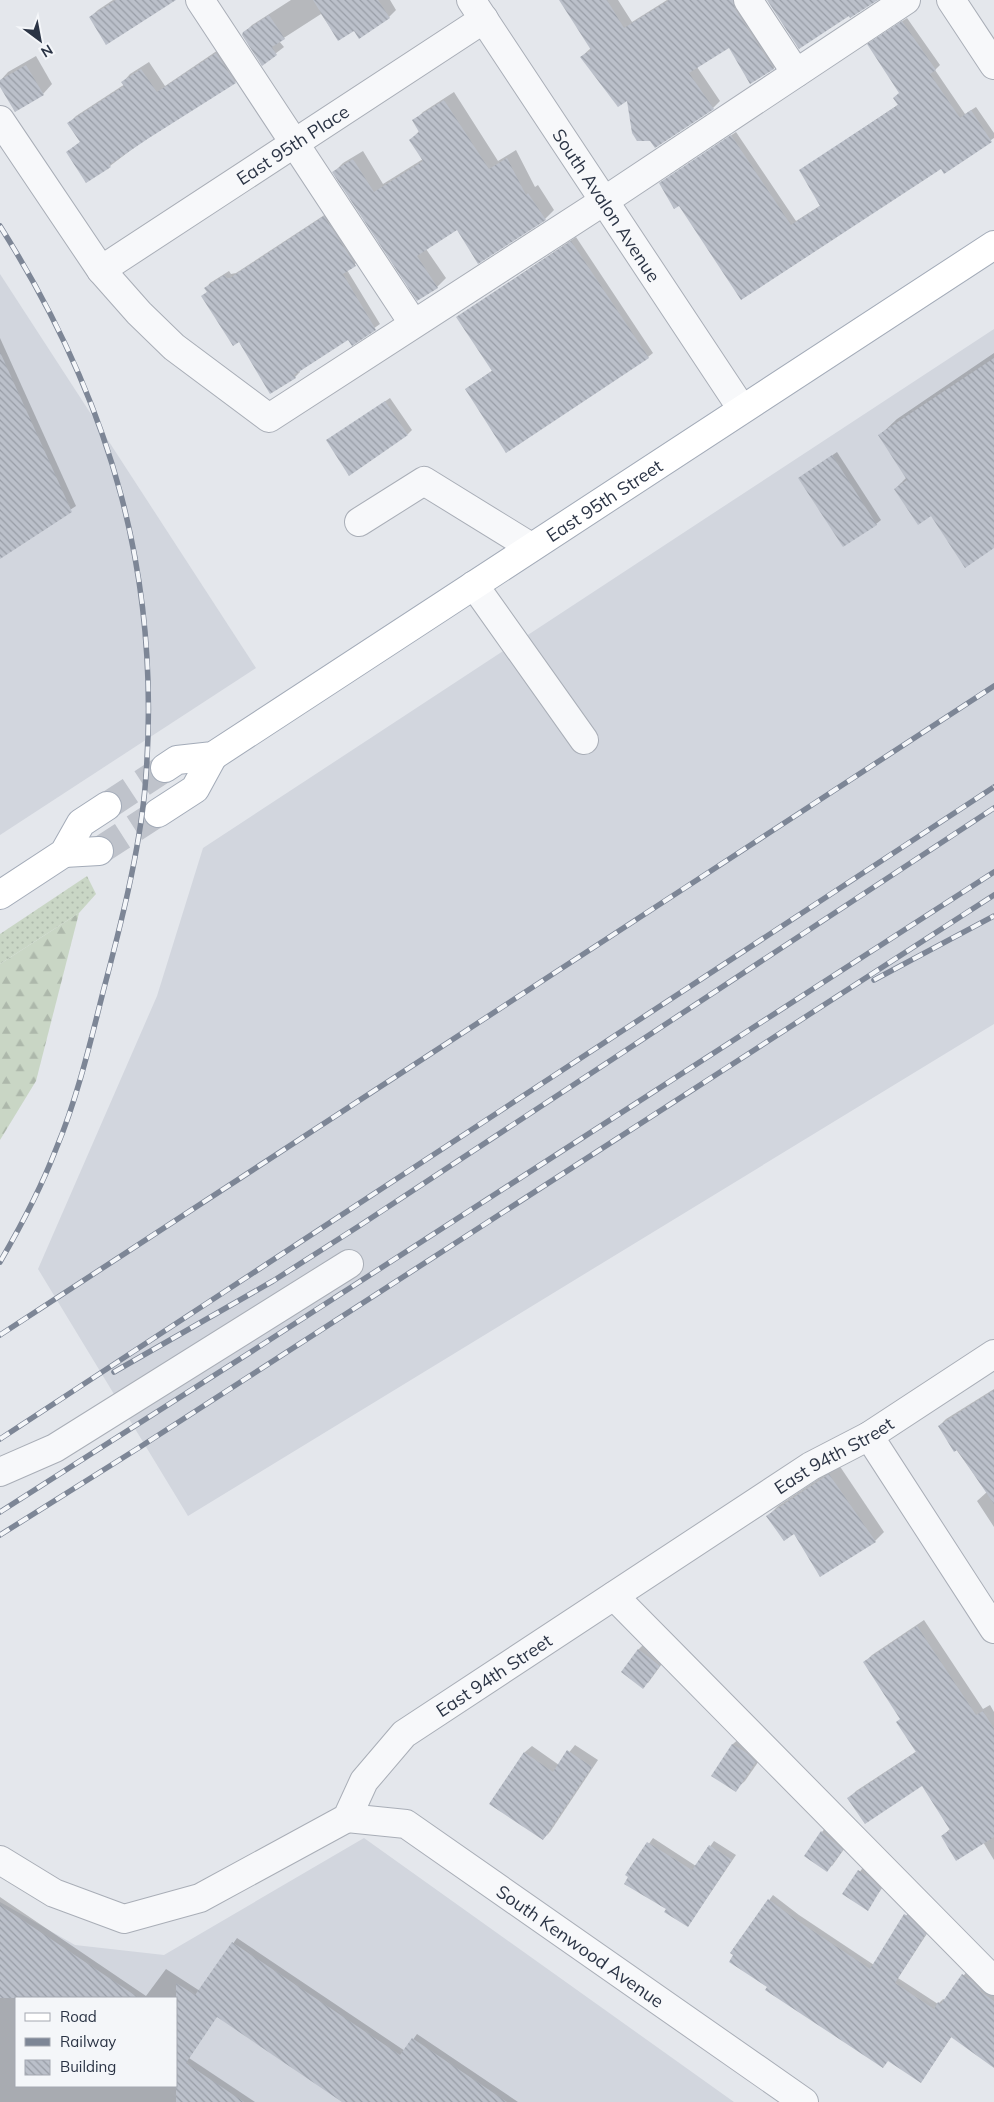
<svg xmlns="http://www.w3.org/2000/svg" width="994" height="2102" font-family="Mulish,sans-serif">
	<defs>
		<pattern id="green-dots" width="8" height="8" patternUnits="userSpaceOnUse" patternTransform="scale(1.25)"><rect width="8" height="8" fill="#c9d6c5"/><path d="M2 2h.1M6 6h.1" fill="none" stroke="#adb8ab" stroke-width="1.8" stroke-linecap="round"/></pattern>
		<pattern id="forest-firs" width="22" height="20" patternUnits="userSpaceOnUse" patternTransform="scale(1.25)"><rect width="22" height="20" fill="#c9d6c5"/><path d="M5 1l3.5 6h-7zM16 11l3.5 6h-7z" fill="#adb8ab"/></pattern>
		<pattern id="building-back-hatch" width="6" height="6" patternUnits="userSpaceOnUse" patternTransform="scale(1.25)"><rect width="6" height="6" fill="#bbc0ca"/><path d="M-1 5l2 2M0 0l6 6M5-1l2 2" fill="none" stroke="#989da6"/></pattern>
	</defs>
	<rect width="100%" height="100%" fill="#e4e7ec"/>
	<!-- built -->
	<g fill="#d2d6de" fill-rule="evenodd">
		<path d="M0 274 256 668 0 835Z"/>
		<path d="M994 329V1024L188 1516 38 1269 157 996 203 848Z"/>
		<path d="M364 1838 734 2102H0V1902L75 1945 164 1955ZM16 1998H176V2086H16Z"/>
	</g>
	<!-- green -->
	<path fill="url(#green-dots)" d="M87 876 96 894 79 913 0 964V934Z"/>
	<!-- forest -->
	<path fill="url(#forest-firs)" d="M79 913 36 1081 0 1140V964Z"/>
	<!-- shadow -->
	<g fill="#0003" fill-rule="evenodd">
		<path d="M113 0H169L90 17 98 10Z"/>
		<path d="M291 0H390L396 10 389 17 354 29 338 39 321 14 279 41 284 47 262 64 244 33 252 25Z"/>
		<path d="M561 0H618L632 22 667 0H741L781 60 774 68 750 83 729 46 697 67 720 101 713 108 628 98 581 57 591 48Z"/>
		<path d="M907 18 940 65 935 70 965 114 976 107 994 133V138L944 172 941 167 742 298 680 204 661 183 736 132 796 221 821 205 801 170 899 104 901 92 874 40Z"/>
		<path d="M224 46 243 75 235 82 148 137 110 166 68 152 81 141 68 124 76 116 125 84 123 82 130 74 149 62 165 86Z"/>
		<path d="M36 56 52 84 43 94 0 84V81L8 72Z"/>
		<path d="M454 92 498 161 516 150 535 187 538 185 554 210 545 219 457 229 426 249 446 278 437 287 334 172 343 163 363 151 383 184 423 159 411 140 420 130 414 121 423 112Z"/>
		<path d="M329 212 360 260 347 270 380 324 352 344 348 338 299 370 300 372 295 377 270 392 239 341 203 296 208 291 206 288 210 283 229 271 231 274 236 273Z"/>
		<path d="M576 237 653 353 648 357 466 389 493 370 458 317Z"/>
		<path d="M0 338 76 506 0 556Z"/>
		<path d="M994 353V547L931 515 895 489 907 477 880 435 897 419Z"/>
		<path d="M390 398 412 430 408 434 328 440Z"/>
		<path d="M837 452 881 520 876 524 800 478Z"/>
		<path d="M994 1389V1527L977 1501 987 1492 939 1426 946 1419Z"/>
		<path d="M839 1465 884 1532 875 1541 794 1532 768 1516 778 1506Z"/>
		<path d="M924 1620 983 1709 990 1705 994 1712V1860L983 1842 942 1836 950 1829 922 1785 849 1798 856 1791 917 1751 901 1719 865 1662 872 1655Z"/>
		<path d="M643 1645 664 1661 648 1683 638 1650Z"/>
		<path d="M743 1735 765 1752 745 1781 735 1790 713 1776 733 1744Z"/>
		<path d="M575 1745 598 1760 550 1832 543 1839 491 1804 525 1752 532 1746 559 1765Z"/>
		<path d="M826 1827 847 1845 832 1866 822 1832Z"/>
		<path d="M653 1838 696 1866 714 1841 736 1855 688 1926 627 1875Z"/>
		<path d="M864 1866 885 1884 867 1909 844 1894Z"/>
		<path d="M773 1895 799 1915 874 1965 910 1910 930 1929 898 1978 938 2004 943 1999 946 2000 967 1971 994 1991V2067L952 2036 921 2082 888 2060 768 1987 731 1952Z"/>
		<path d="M0 1897 146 1996 166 1969 200 1991 237 1938 405 2051 417 2034 518 2102H344L217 2016 189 2058 255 2102H0ZM16 1998H176V2086H16Z"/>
	</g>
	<!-- building -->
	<g fill="url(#building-back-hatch)">
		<path d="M116 0H176L106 45 89 17Z"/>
		<path d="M313 0H378L390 18 359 39 354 31 338 41Z"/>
		<path d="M559 0H607L624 28 669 0H733L735 9 774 69 750 84 729 48 689 73 714 109 655 148 650 141H637L632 133 627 101 618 107 580 57 591 50Z"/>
		<path d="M767 0H878L850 18 849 16 799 49Z"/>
		<path d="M269 15 285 39 272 47 277 55 262 66 242 35 243 32Z"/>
		<path d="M902 21 936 70 930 74 960 118 971 110 992 142 944 174 941 169 741 300 679 206 674 209 659 183 731 135 791 225 820 206 799 170 898 105 893 98 899 93 867 44Z"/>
		<path d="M216 53 236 83 149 138 109 165 111 167 86 183 66 152 80 142 67 123 124 86 121 82 141 69 157 92Z"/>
		<path d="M26 65 44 95 15 112 0 87V80Z"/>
		<path d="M444 100 489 169 507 158 526 195 528 193 546 220 478 264 457 230 417 256 438 288 417 301 332 172 353 159 374 192 423 161 409 140 419 132 412 120Z"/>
		<path d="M324 216 356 266 343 274 376 330 352 346 348 340 294 375 296 378 270 394 239 342 233 346 201 296 207 292 204 288 224 275 227 278H230Z"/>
		<path d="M571 241 649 358 506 453 465 389 492 371 456 317Z"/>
		<path d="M0 352 72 512 0 559Z"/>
		<path d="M994 358V548L965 568 931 516 918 525 894 489 907 480 878 435Z"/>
		<path d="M385 401 408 435 349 476 326 440Z"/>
		<path d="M832 455 877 525 843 547 798 478Z"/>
		<path d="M994 1390V1504L957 1450 954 1452 938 1426Z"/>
		<path d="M829 1474 876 1542 820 1577 794 1534 784 1541 766 1516Z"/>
		<path d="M917 1626 976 1715 983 1711 994 1729V1837L956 1861 941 1836 950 1830 922 1786 865 1824 847 1798 916 1752 896 1722 900 1719 863 1662Z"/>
		<path d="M638 1649 660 1666 643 1689 621 1672Z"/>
		<path d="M732 1744 747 1753 756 1762 736 1792 711 1776Z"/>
		<path d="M567 1750 592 1767 543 1840 489 1804 524 1752 553 1772Z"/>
		<path d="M821 1831 843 1850 827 1872 804 1856Z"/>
		<path d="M647 1842 692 1870 709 1845 732 1860 688 1927 664 1912 666 1909 624 1884 628 1877 625 1875Z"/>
		<path d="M858 1870 869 1877 881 1889 868 1911 842 1894Z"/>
		<path d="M768 1899 795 1919 870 1969 904 1914 908 1916 926 1934 895 1983 934 2009 938 2002 941 2004 962 1974 972 1981 981 1990 980 1991 994 2001V2068L951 2037 921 2083 888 2061 883 2068 765 1990 767 1987 729 1962 733 1955 730 1953Z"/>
		<path d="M0 1905 139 1998H0Z"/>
		<path d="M232 1942 400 2055 412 2038 507 2102H342L217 2017 186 2063 244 2102H176V1983L195 1995Z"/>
	</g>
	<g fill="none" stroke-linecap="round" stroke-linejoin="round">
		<!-- major-tunnel -->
		<g stroke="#bfc3cb" stroke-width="28" stroke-dasharray="28 14" stroke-linecap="butt">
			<path d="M107 806 165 768"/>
			<path d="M99 851 158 813"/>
		</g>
		<defs>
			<g id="minor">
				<path d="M200 0 413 323"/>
				<path id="s1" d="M471 0 742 409"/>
				<path d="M748 0 796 73"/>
				<path d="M951 0 994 65"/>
				<path d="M0 120 101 270 139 313 174 347 269 418 604 201 906 0"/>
				<path id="s2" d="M101 270 484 19"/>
				<path d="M359 522 424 481 531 547"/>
				<path d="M474 585 584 740"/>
				<path d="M869 1436 994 1629"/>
				<path d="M0 1472 55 1448 349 1264"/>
				<path d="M614 1596 994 1981"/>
				<path id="s3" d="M347 1818 406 1824 804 2102"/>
				<path id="s4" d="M0 1860 54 1893 124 1919 200 1898 347 1818 364 1781 404 1734 811 1466 869 1436 994 1354"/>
			</g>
			<g id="major">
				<path id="s5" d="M165 768 177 760 213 756 994 245"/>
				<path d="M158 813 195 789 213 756"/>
				<path d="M64 853 99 851"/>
				<path d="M0 895 64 853 81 823 107 806"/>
			</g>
		</defs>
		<!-- minor casing -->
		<use href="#minor" stroke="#a9aeb7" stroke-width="30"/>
		<!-- major casing -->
		<use href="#major" stroke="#a3abb8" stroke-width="30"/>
		<!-- minor -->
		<use href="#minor" stroke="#f7f8fa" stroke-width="28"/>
		<!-- major -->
		<use href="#major" stroke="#fff" stroke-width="28"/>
		<defs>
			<g id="rail">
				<path d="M0 226C111 402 163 579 145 788 139 854 120 928 103 992 90 1044 77 1099 56 1149 41 1188 21 1226 0 1262"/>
				<path d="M874 980 994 916"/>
				<path d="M0 1335 994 686"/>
				<path d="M114 1372 273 1281 359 1226 994 808"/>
				<path d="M0 1439 994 787"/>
				<path d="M0 1512 257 1348 994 872"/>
				<path d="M0 1535 140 1447 994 895"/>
			</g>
		</defs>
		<!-- rail casing -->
		<use href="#rail" stroke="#7d8696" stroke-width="5.5"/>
		<!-- rail -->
		<use href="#rail" stroke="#f4f6f9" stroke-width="4" stroke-dasharray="11" stroke-linecap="butt"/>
	</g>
	<g text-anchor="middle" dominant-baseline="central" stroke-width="4.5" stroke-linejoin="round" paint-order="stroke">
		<!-- street labels -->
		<g font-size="18" fill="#2b3445" stroke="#f4f6f9">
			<text stroke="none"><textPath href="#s2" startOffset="229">East 95th Place</textPath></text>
			<text stroke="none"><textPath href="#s1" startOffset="246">South Avalon Avenue</textPath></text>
			<text stroke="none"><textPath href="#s5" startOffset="518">East 95th Street</textPath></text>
			<text stroke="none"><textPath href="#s4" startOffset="999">East 94th Street</textPath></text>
			<text stroke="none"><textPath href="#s4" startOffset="594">East 94th Street</textPath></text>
			<text stroke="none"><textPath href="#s3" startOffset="272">South Kenwood Avenue</textPath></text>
		</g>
	</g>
	<!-- legend -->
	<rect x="15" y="1997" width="162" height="90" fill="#f4f6f9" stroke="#a4a8b1"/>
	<rect x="25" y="2013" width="25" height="8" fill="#ffffff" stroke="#a4a8b1"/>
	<text x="60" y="2022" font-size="15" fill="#2b3445">Road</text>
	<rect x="25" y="2038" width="25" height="8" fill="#7d8696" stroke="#a4a8b1"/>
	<text x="60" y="2047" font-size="15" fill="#2b3445">Railway</text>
	<rect x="25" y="2060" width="25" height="15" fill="url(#building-back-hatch)" stroke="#a4a8b1"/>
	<text x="60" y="2072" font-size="15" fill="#2b3445">Building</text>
	<!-- north arrow -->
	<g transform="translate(40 40) rotate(148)" stroke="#f4f6f9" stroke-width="4" paint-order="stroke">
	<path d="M0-4L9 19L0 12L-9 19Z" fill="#2b3445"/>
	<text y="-8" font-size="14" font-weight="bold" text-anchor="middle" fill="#2b3445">N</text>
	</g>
</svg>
